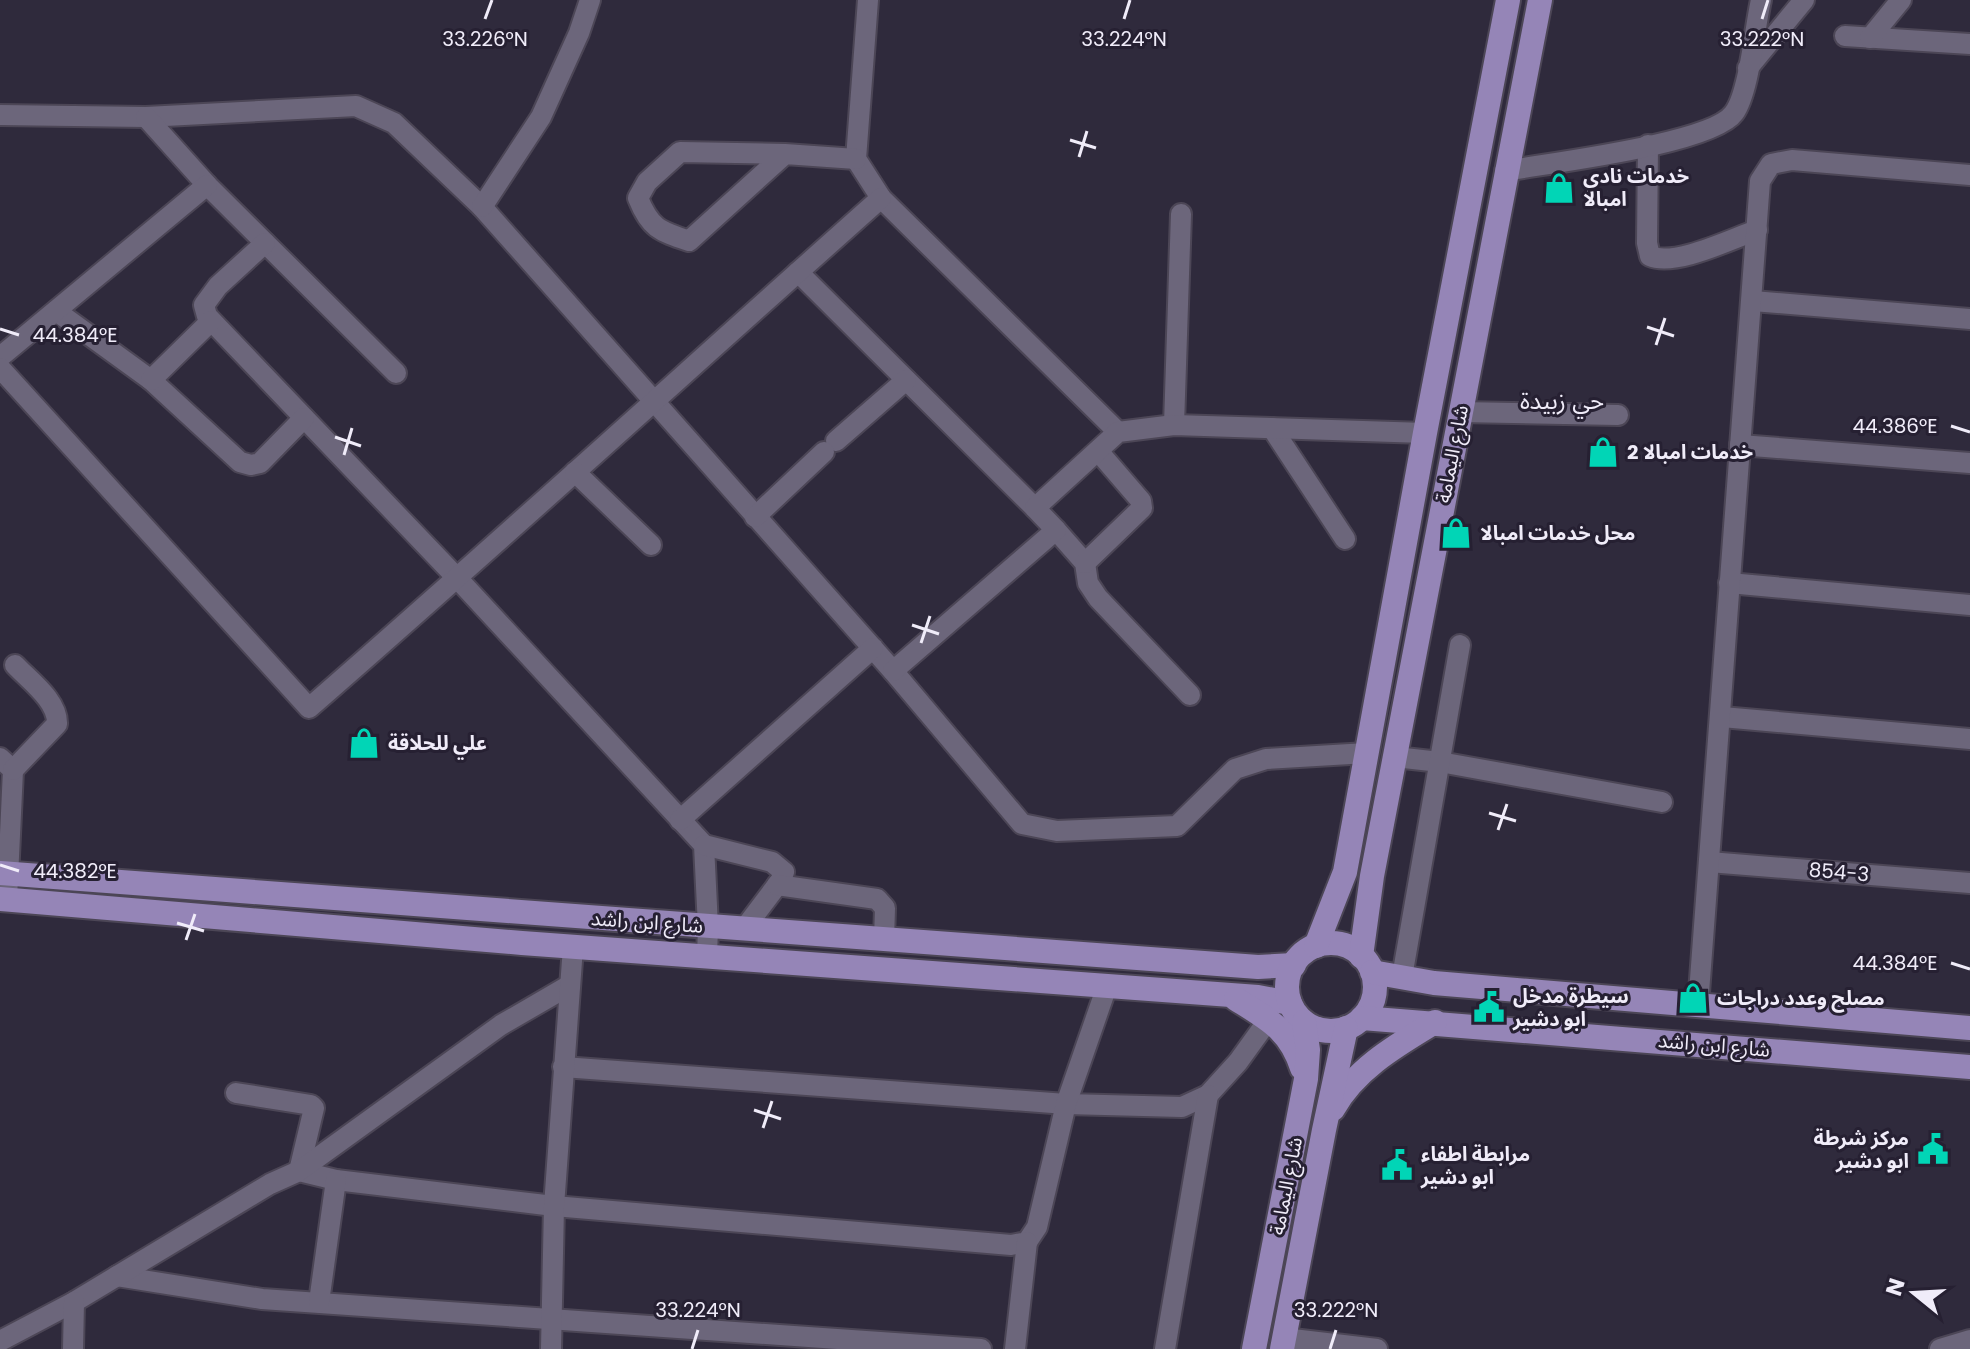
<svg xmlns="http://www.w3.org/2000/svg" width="1970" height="1349" font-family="Poppins,'Noto Sans Arabic',sans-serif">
	<rect width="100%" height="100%" fill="#2f2a3c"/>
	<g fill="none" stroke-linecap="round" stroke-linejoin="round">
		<defs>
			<g id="minor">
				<path d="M868 0 856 159 881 198 1118 432"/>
				<path d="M1845 36 1970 44"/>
				<path d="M1870 38 1901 0"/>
				<path d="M1748 68 1804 0"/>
				<path d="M0 115 146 117 356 106 394 123 482 207 893 671 1022 824 1057 831 1177 826 1235 769 1266 759 1367 753"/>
				<path d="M146 117 207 185 396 373"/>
				<path d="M1648 145 1647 243 1650 256C1675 267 1731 239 1757 230"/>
				<path d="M785 154 689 241C659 231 650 228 638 198L647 182 680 152 785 154 856 159"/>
				<path d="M1505 171C1549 163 1712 144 1734 113 1749 93 1755 26 1761 0"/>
				<path d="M482 207 541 117 579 33 590 0"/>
				<path d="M265 243 218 286 204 305 207 316 458 579 704 845 708 927 707 957"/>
				<path d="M798 272 1035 508"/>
				<path d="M1753 301 1970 319"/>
				<path d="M56 311 151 380 240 462 251 465 260 463 304 418"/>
				<path d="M0 357 207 185"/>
				<path d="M0 368 309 708C502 540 690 368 881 198"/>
				<path d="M151 380 211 321"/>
				<path d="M1460 412 1618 415"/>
				<path d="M1174 425 1181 214"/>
				<path d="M1272 428 1345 539"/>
				<path d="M836 441 906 380"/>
				<path d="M1740 445 1970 463"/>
				<path d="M575 472 651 545"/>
				<path d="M755 517 824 452"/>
				<path d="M1056 530 1085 563 1088 583 1098 598 1190 695"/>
				<path d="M1085 563 1142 508 1141 501 1098 451"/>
				<path d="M1729 583 1970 605"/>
				<path d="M893 671 1056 530 1035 508 1118 432 1174 425 1425 433"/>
				<path d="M1722 717 1970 739"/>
				<path d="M1395 757 1440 762 1662 802"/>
				<path d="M0 758 13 770 7 899"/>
				<path d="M13 770 57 724C58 701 30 681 15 665"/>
				<path d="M680 820 873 648"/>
				<path d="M704 845 772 862 784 872 781 880 744 929"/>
				<path d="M1709 862 1970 883"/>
				<path d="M777 885 877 899 885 908 884 940"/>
				<path d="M1402 977 1460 645"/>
				<path d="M1698 1006 1760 181 1771 164 1792 160 1970 175"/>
				<path d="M563 1067 1066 1104 1182 1107 1208 1095 1238 1062 1269 1019"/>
				<path d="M236 1093 311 1105 314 1108 299 1171 336 1180 554 1206 1011 1245 1027 1242 1037 1227 1066 1104 1107 986"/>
				<path d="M117 1276 262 1299 981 1349"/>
				<path d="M319 1302 336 1180"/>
				<path d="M1284 1338 1377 1349"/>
				<path d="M0 1341 74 1302 270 1184 299 1171 501 1025 570 985"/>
				<path d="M73 1349 74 1302"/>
				<path d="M551 1349 554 1206 573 947"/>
				<path d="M1015 1349 1027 1242"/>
				<path d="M1165 1349 1208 1095"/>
				<path d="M1940 1349 1970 1340"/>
			</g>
			<g id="major">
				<path d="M0 873 1258 967 1294 965"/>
				<path d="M0 899 522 943 1258 997 1290 1003"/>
				<circle cx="1331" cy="987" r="44"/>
				<path d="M1316 946 1345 872 1425 433 1508 0"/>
				<path d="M1361 956 1372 876 1540 0"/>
				<path d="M1372 972 1434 983 1970 1028"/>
				<path d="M1236 999C1268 1019 1290 1030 1302 1068"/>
				<path d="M1362 1018 1970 1067"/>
				<path d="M1333 1109C1355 1069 1397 1045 1435 1022"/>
				<path d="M1254 1349 1306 1079 1308 1050 1304 1022"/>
				<path d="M1282 1349 1324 1130 1346 1028"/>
			</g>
		</defs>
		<!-- minor casing -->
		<use href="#minor" stroke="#4c4656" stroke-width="24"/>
		<!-- major casing -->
		<use href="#major" stroke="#4c4656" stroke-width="28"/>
		<!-- minor -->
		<use href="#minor" stroke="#6c667b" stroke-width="20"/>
		<!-- major -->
		<use href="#major" stroke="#9585b7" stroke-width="24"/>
	</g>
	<!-- ticks -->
	<path fill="none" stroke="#f0ecf9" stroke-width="3" d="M485 19 492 0M1124 19 1130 0M1762 19 1768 0M1070 140 1096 148M1079 157 1087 131M1647 327 1674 336M0 329 19 335M1656 345 1665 318M1951 426 1970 432M335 437 361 446M344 455 352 428M912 625 939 634M921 643 930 616M1489 813 1516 821M1498 830 1507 804M0 865 19 871M177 923 204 931M186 940 195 914M1951 963 1970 969M754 1110 781 1119M763 1128 772 1101M692 1349 698 1330M1330 1349 1336 1330"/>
	<!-- icons -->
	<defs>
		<symbol id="shop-bare" viewBox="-9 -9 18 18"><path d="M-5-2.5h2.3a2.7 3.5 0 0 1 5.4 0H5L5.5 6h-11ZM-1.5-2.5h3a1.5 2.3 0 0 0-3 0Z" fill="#01d5b6" stroke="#262032" stroke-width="2.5" paint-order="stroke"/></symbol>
		<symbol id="civic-bare" viewBox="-9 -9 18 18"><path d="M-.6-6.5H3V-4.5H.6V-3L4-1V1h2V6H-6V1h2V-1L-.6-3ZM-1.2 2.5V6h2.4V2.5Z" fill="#01d5b6" stroke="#262032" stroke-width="2.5" paint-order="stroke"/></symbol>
	</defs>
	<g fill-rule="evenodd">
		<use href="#shop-bare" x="1537" y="166" width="44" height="44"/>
		<use href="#shop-bare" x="1581" y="430" width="44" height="44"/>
		<use href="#shop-bare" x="1434" y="511" width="44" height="44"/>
		<use href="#shop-bare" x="342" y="721" width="44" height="44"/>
		<use href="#shop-bare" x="1671" y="976" width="44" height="44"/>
		<use href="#civic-bare" x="1467" y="985" width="44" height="44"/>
		<use href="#civic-bare" x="1911" y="1127" width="44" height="44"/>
		<use href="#civic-bare" x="1375" y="1143" width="44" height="44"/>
	</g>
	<g text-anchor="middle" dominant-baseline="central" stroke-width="6" stroke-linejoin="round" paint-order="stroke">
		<!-- poi labels -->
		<g font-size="20" font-weight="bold" fill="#f0ecf9" stroke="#262032" text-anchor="start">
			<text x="1583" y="176">خدمات نادي<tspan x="1583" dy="23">امبالا</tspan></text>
			<text x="1627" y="452">خدمات امبالا 2</text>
			<text x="1480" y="533">محل خدمات امبالا</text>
			<text x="388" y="743">علي للحلاقة</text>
			<text x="1513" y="996">سيطرة مدخل<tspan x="1513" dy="23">ابو دشير</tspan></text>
			<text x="1717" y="998">مصلح وعدد دراجات</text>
			<text x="1909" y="1138" text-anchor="end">مركز شرطة<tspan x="1909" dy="23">ابو دشير</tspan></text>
			<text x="1421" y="1154">مرابطة اطفاء<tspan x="1421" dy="23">ابو دشير</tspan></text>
		</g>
		<!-- street labels -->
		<g font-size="20" fill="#f0ecf9" stroke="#262032">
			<text transform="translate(1452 454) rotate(-79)">شارع اليمامة</text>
			<text transform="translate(1839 872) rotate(5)">854-3</text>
			<text transform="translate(647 922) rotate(4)">شارع ابن راشد</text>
			<text transform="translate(1714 1045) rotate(5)">شارع ابن راشد</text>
			<text transform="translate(1286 1186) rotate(-79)">شارع اليمامة</text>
		</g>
		<!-- quarter labels -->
		<g font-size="24" fill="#f0ecf9" stroke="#262032">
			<text x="1562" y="400">حي زبيدة</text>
		</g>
	</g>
	<g font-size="20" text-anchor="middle" fill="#f0ecf9" stroke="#262032" stroke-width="6" stroke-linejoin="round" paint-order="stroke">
		<text x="485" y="46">33.226°N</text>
		<text x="1124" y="46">33.224°N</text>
		<text x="1762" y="46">33.222°N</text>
		<text x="75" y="342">44.384°E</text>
		<text x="1895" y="433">44.386°E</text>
		<text x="75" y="878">44.382°E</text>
		<text x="1895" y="970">44.384°E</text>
		<text x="698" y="1317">33.224°N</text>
		<text x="1336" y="1317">33.222°N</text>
	</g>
	<!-- north arrow -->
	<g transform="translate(1914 1293) rotate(288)" stroke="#262032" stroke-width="6" paint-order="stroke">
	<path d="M0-6L14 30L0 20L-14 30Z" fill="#f0ecf9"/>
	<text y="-12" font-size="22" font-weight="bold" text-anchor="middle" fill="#f0ecf9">N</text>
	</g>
</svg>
